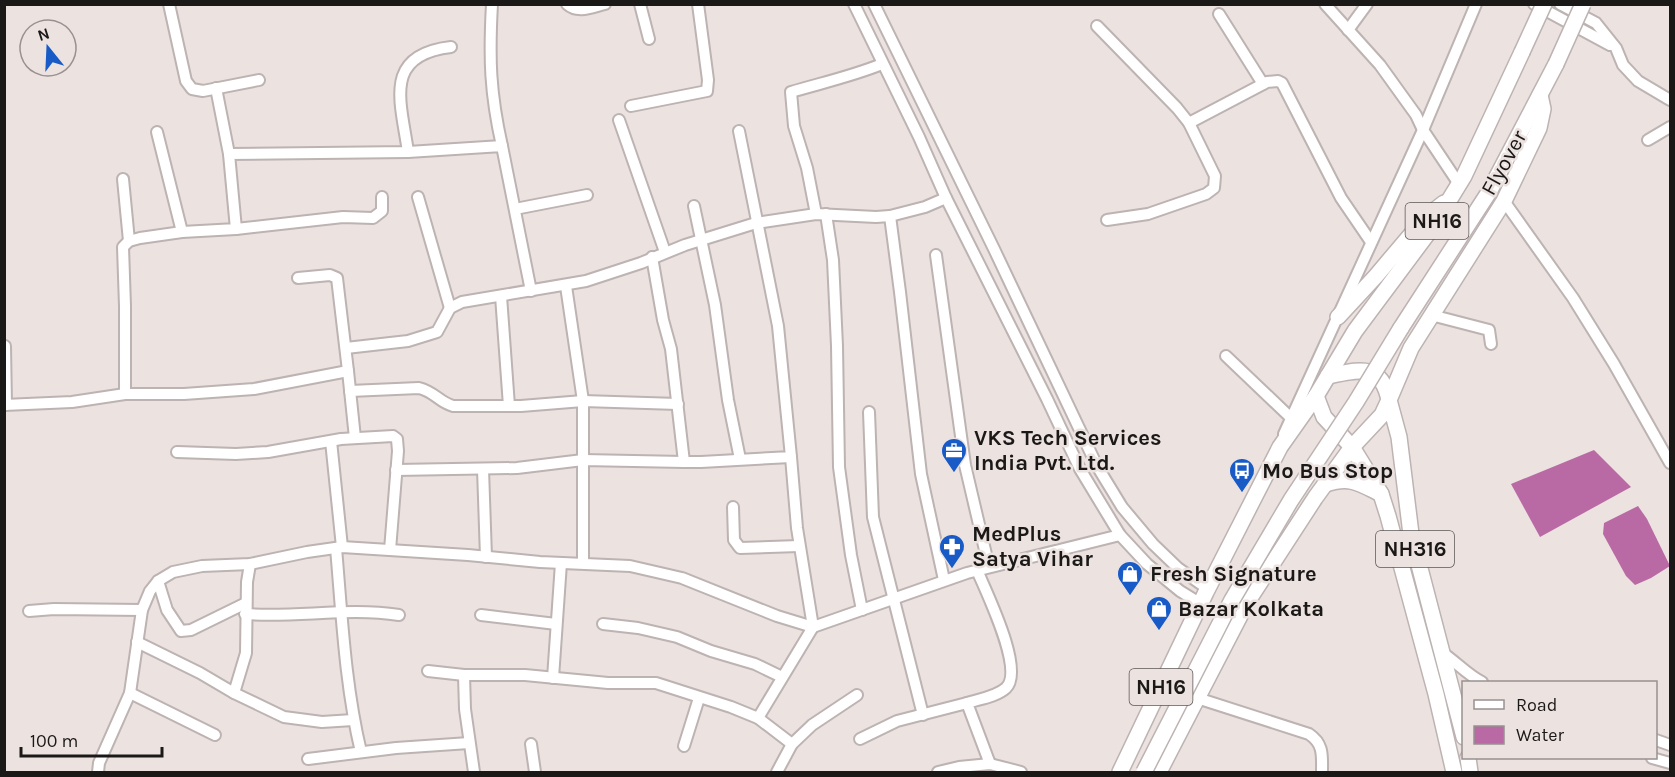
<svg xmlns="http://www.w3.org/2000/svg" width="1675" height="777" font-family="Karla,sans-serif">
	<rect width="100%" height="100%" fill="#ece2e0"/>
	<!-- water -->
	<g fill="#b96aa4">
		<path d="M1594 450 1631 487 1540 537 1511 484Z"/>
		<path d="M1638 506 1647 519 1670 566 1651 578 1635 585 1626 576 1603 534 1604 523Z"/>
	</g>
	<g fill="none" stroke-linecap="round" stroke-linejoin="round">
		<defs>
			<g id="minor">
				<path d="M169 4 186 81 192 89 203 91 259 80"/>
				<path d="M492 4C489 58 490 93 502 146"/>
				<path d="M567 4C578 14 592 7 605 4"/>
				<path d="M640 4 649 39"/>
				<path d="M854 4 919 137 946 198 1047 399 1080 469 1120 535 1147 564 1180 591 1201 604"/>
				<path d="M874 4 994 249 1097 466 1122 507 1153 544 1178 568 1208 589"/>
				<path d="M1325 4 1380 65 1416 115 1423 130 1459 184"/>
				<path d="M1534 4 1610 45"/>
				<path d="M1560 4 1596 23 1616 48 1623 65 1638 81 1670 100"/>
				<path d="M1219 14 1263 84"/>
				<path d="M1097 26 1177 108 1189 123 1267 82 1278 81 1282 83 1341 198 1371 242"/>
				<path d="M1348 30 1367 4"/>
				<path d="M216 88 229 154"/>
				<path d="M631 106 707 91 708 80 698 4"/>
				<path d="M619 120 665 252"/>
				<path d="M157 132 182 232"/>
				<path d="M1648 140 1670 127"/>
				<path d="M408 152C401 102 382 55 451 47"/>
				<path d="M123 179 129 241"/>
				<path d="M418 197 450 308"/>
				<path d="M1504 201 1573 298 1614 364 1670 463"/>
				<path d="M694 206 715 305 728 400 740 459"/>
				<path d="M515 209 587 195"/>
				<path d="M816 214 807 168 794 126 791 92C821 83 853 76 882 64"/>
				<path d="M826 214 833 260 837 346 839 467 851 555 862 610"/>
				<path d="M890 216 900 292 921 474 944 580"/>
				<path d="M1107 220 1148 214 1206 194 1214 188 1215 176 1189 123"/>
				<path d="M236 229 343 217 373 218 382 211V197"/>
				<path d="M936 255 965 465 989 567"/>
				<path d="M652 257 663 320 671 349 684 462H701L791 457 778 326 739 131"/>
				<path d="M566 286 583 401V563"/>
				<path d="M501 296 509 406"/>
				<path d="M1431 315 1489 330 1491 344"/>
				<path d="M5 346 6 405"/>
				<path d="M346 348 408 341 437 332 450 308 462 302 586 281 641 263 685 245 756 223 816 214 876 217 890 216 925 207 946 198"/>
				<path d="M1226 356 1290 417"/>
				<path d="M348 371 355 438"/>
				<path d="M350 391 419 388C435 392 439 402 453 406H521L583 401 678 404"/>
				<path d="M125 394V306L123 247 129 241 140 238 182 232 236 229 229 154 408 152 502 146 531 291"/>
				<path d="M4 405 72 402 125 394H184L254 389 348 371 337 278 330 275 298 278"/>
				<path d="M869 412 873 517 923 715"/>
				<path d="M1284 434 1423 130 1476 4"/>
				<path d="M331 441 342 547"/>
				<path d="M177 452 236 454 268 452 341 439 393 436 397 439 398 451 390 550"/>
				<path d="M483 469 486 557"/>
				<path d="M396 470 517 468 583 460 684 462"/>
				<path d="M733 507 734 540 740 548 799 546"/>
				<path d="M336 548C342 617 345 685 361 752"/>
				<path d="M977 570C986 592 1025 670 1006 688 996 697 979 699 967 703L990 764"/>
				<path d="M158 581 167 610 181 631 191 630 246 603"/>
				<path d="M29 611 54 609 142 610"/>
				<path d="M245 614C297 618 348 607 399 615"/>
				<path d="M481 615 556 624"/>
				<path d="M603 624 638 628 677 637 711 651 755 664 782 677"/>
				<path d="M137 642 200 673 234 693 284 717 322 722 353 720"/>
				<path d="M1443 653C1456 662 1469 676 1482 682"/>
				<path d="M428 671 464 675H525L608 683H656L731 707 758 718 792 744"/>
				<path d="M464 675 465 709 474 772"/>
				<path d="M553 678 561 563"/>
				<path d="M130 693 215 735"/>
				<path d="M234 693 246 653 247 582 250 564"/>
				<path d="M1197 698 1309 734C1324 744 1322 756 1322 772"/>
				<path d="M758 718 813 627 797 528 791 457"/>
				<path d="M860 739 897 721 967 703"/>
				<path d="M1656 740 1670 745"/>
				<path d="M531 744 535 772"/>
				<path d="M684 746 699 698"/>
				<path d="M1652 758 1670 763"/>
				<path d="M308 759 396 748 469 743"/>
				<path d="M98 772 99 763 130 693 142 610 150 591 158 581 173 572 202 566 250 564 307 552 342 547 468 555 540 562 630 566 682 578 777 616 813 627 967 573 1120 535"/>
				<path d="M777 772 792 744 812 725 857 695"/>
				<path d="M938 772 959 767 990 764 1021 772"/>
			</g>
			<g id="highway">
				<path d="M1338 317 1376 276 1426 217 1444 203"/>
				<path d="M1401 328 1489 192 1556 64"/>
				<path d="M1316 396 1324 417 1352 447 1382 415 1389 400C1381 362 1359 370 1328 376"/>
				<path d="M1326 484C1350 476 1359 483 1381 494"/>
				<path d="M1464 737 1411 534 1399 437 1389 400 1411 348 1504 201 1539 128 1543 109 1540 95"/>
				<path d="M1468 758 1470 772"/>
				<path d="M1120 772 1206 592 1280 447 1316 396 1355 331 1434 225 1464 176 1522 52"/>
				<path d="M1159 772 1246 604 1315 498 1352 447 1381 494 1388 516 1436 694 1454 772"/>
			</g>
		</defs>
		<!-- minor casing -->
		<use href="#minor" stroke="#bcb3b2" stroke-width="14"/>
		<!-- highway casing -->
		<use href="#highway" stroke="#bcb3b2" stroke-width="18"/>
		<!-- minor -->
		<use href="#minor" stroke="#fff" stroke-width="10"/>
		<!-- highway -->
		<use href="#highway" stroke="#fff" stroke-width="15"/>
		<defs>
			<g id="highway-bridge">
				<path d="M1522 52 1544 4"/>
				<path d="M1556 64 1583 4"/>
				<path d="M1144 772 1232 600 1291 500 1356 402 1401 328"/>
			</g>
		</defs>
		<!-- highway-bridge casing -->
		<use href="#highway-bridge" stroke="#bcb3b2" stroke-width="18" stroke-linecap="butt"/>
		<!-- highway-bridge -->
		<use href="#highway-bridge" stroke="#fff" stroke-width="15"/>
	</g>
	<!-- icons -->
	<defs>
		<symbol id="office-pin" viewBox="-11 -11 22 30"><path d="M0 17L-7.5 6A9.5 9.5 0 1 1 7.5 6Z" fill="#185bc6" stroke="#ece2e0"/><path d="M-6-3h4V-5.5h4V-3h4V5H-6ZM-1-4.5V-3h2v-1.5ZM-6 0V1H6V0Z" fill="#fff"/></symbol>
		<symbol id="bus-pin" viewBox="-11 -11 22 30"><path d="M0 17L-7.5 6A9.5 9.5 0 1 1 7.5 6Z" fill="#185bc6" stroke="#ece2e0"/><path d="M-5-6H5V4H4V6H2V4H-2V6H-4V4H-5ZM-3.5-4V0h7V-4ZM-3.5 1.2v1.5H-2V1.2ZM2 1.2v1.5H3.5V1.2Z" fill="#fff"/></symbol>
		<symbol id="pharmacy-pin" viewBox="-11 -11 22 30"><path d="M0 17L-7.5 6A9.5 9.5 0 1 1 7.5 6Z" fill="#185bc6" stroke="#ece2e0"/><path d="M-2-6h4v4h4v4h-4v4h-4v-4h-4v-4h4Z" fill="#fff"/></symbol>
		<symbol id="shop-pin" viewBox="-11 -11 22 30"><path d="M0 17L-7.5 6A9.5 9.5 0 1 1 7.5 6Z" fill="#185bc6" stroke="#ece2e0"/><path d="M-5-2.5h2.3a2.7 3.5 0 0 1 5.4 0H5L5.5 6h-11ZM-1.5-2.5h3a1.5 2.3 0 0 0-3 0Z" fill="#fff"/></symbol>
	</defs>
	<g fill-rule="evenodd">
		<use href="#office-pin" x="939" y="436" width="30" height="40"/>
		<use href="#bus-pin" x="1227" y="456" width="30" height="40"/>
		<use href="#pharmacy-pin" x="937" y="532" width="30" height="40"/>
		<use href="#shop-pin" x="1115" y="559" width="30" height="40"/>
		<use href="#shop-pin" x="1144" y="594" width="30" height="40"/>
	</g>
	<g text-anchor="middle" dominant-baseline="central" stroke-width="5" stroke-linejoin="round" paint-order="stroke">
		<!-- shield labels -->
		<g fill="#ece2e0" stroke="#5a5554" stroke-width="1.5">
			<rect x="1405.5" y="203" width="63" height="36" rx="4.5"/>
			<rect x="1376" y="531" width="78" height="36" rx="4.5"/>
			<rect x="1129.5" y="669" width="63" height="36" rx="4.5"/>
		</g>
		<g font-size="21" font-weight="bold" fill="#1b1818">
			<text x="1437" y="221">NH16</text>
			<text x="1415" y="549">NH316</text>
			<text x="1161" y="687">NH16</text>
		</g>
		<!-- street labels -->
		<g font-size="22" fill="#1b1818" stroke="#ece2e0">
			<text transform="translate(1504 163) rotate(-61)">Flyover</text>
		</g>
		<!-- poi labels -->
		<g font-size="22" font-weight="bold" fill="#1b1818" stroke="#ece2e0" text-anchor="start">
			<text x="974" y="438">VKS Tech Services<tspan x="974" dy="25">India Pvt. Ltd.</tspan></text>
			<text x="1262" y="471">Mo Bus Stop</text>
			<text x="972" y="534">MedPlus<tspan x="972" dy="25">Satya Vihar</tspan></text>
			<text x="1150" y="574">Fresh Signature</text>
			<text x="1178" y="609">Bazar Kolkata</text>
		</g>
	</g>
	<!-- border -->
	<rect width="1675" height="777" fill="none" stroke="#1b1818" stroke-width="12"/>
	<!-- legend -->
	<rect x="1462" y="681" width="195" height="78" fill="#ece2e0" stroke="#989190" stroke-width="1.5"/>
	<rect x="1474" y="700" width="30" height="9" fill="#ffffff" stroke="#989190" stroke-width="1.5"/>
	<text x="1516" y="711" font-size="18" fill="#1b1818">Road</text>
	<rect x="1474" y="726" width="30" height="18" fill="#b96aa4" stroke="#989190" stroke-width="1.5"/>
	<text x="1516" y="741" font-size="18" fill="#1b1818">Water</text>
	<!-- north arrow -->
	<g transform="translate(48 48) rotate(342)"><circle r="28" fill="#ece2e0" stroke="#989190" stroke-width="1.5"/>
	<path d="M0-4.5L10 22L0 15L-10 22Z" fill="#185bc6"/>
	<text y="-9" font-size="16" font-weight="bold" text-anchor="middle" fill="#1b1818">N</text>
	</g>
	<!-- scale -->
	<path d="M21 747v9h141v-9" fill="none" stroke="#1b1818" stroke-width="3"/>
	<text x="30" y="747" font-size="18" fill="#1b1818" stroke="#ece2e0" stroke-width="4.5" paint-order="stroke">100 m</text>
</svg>
